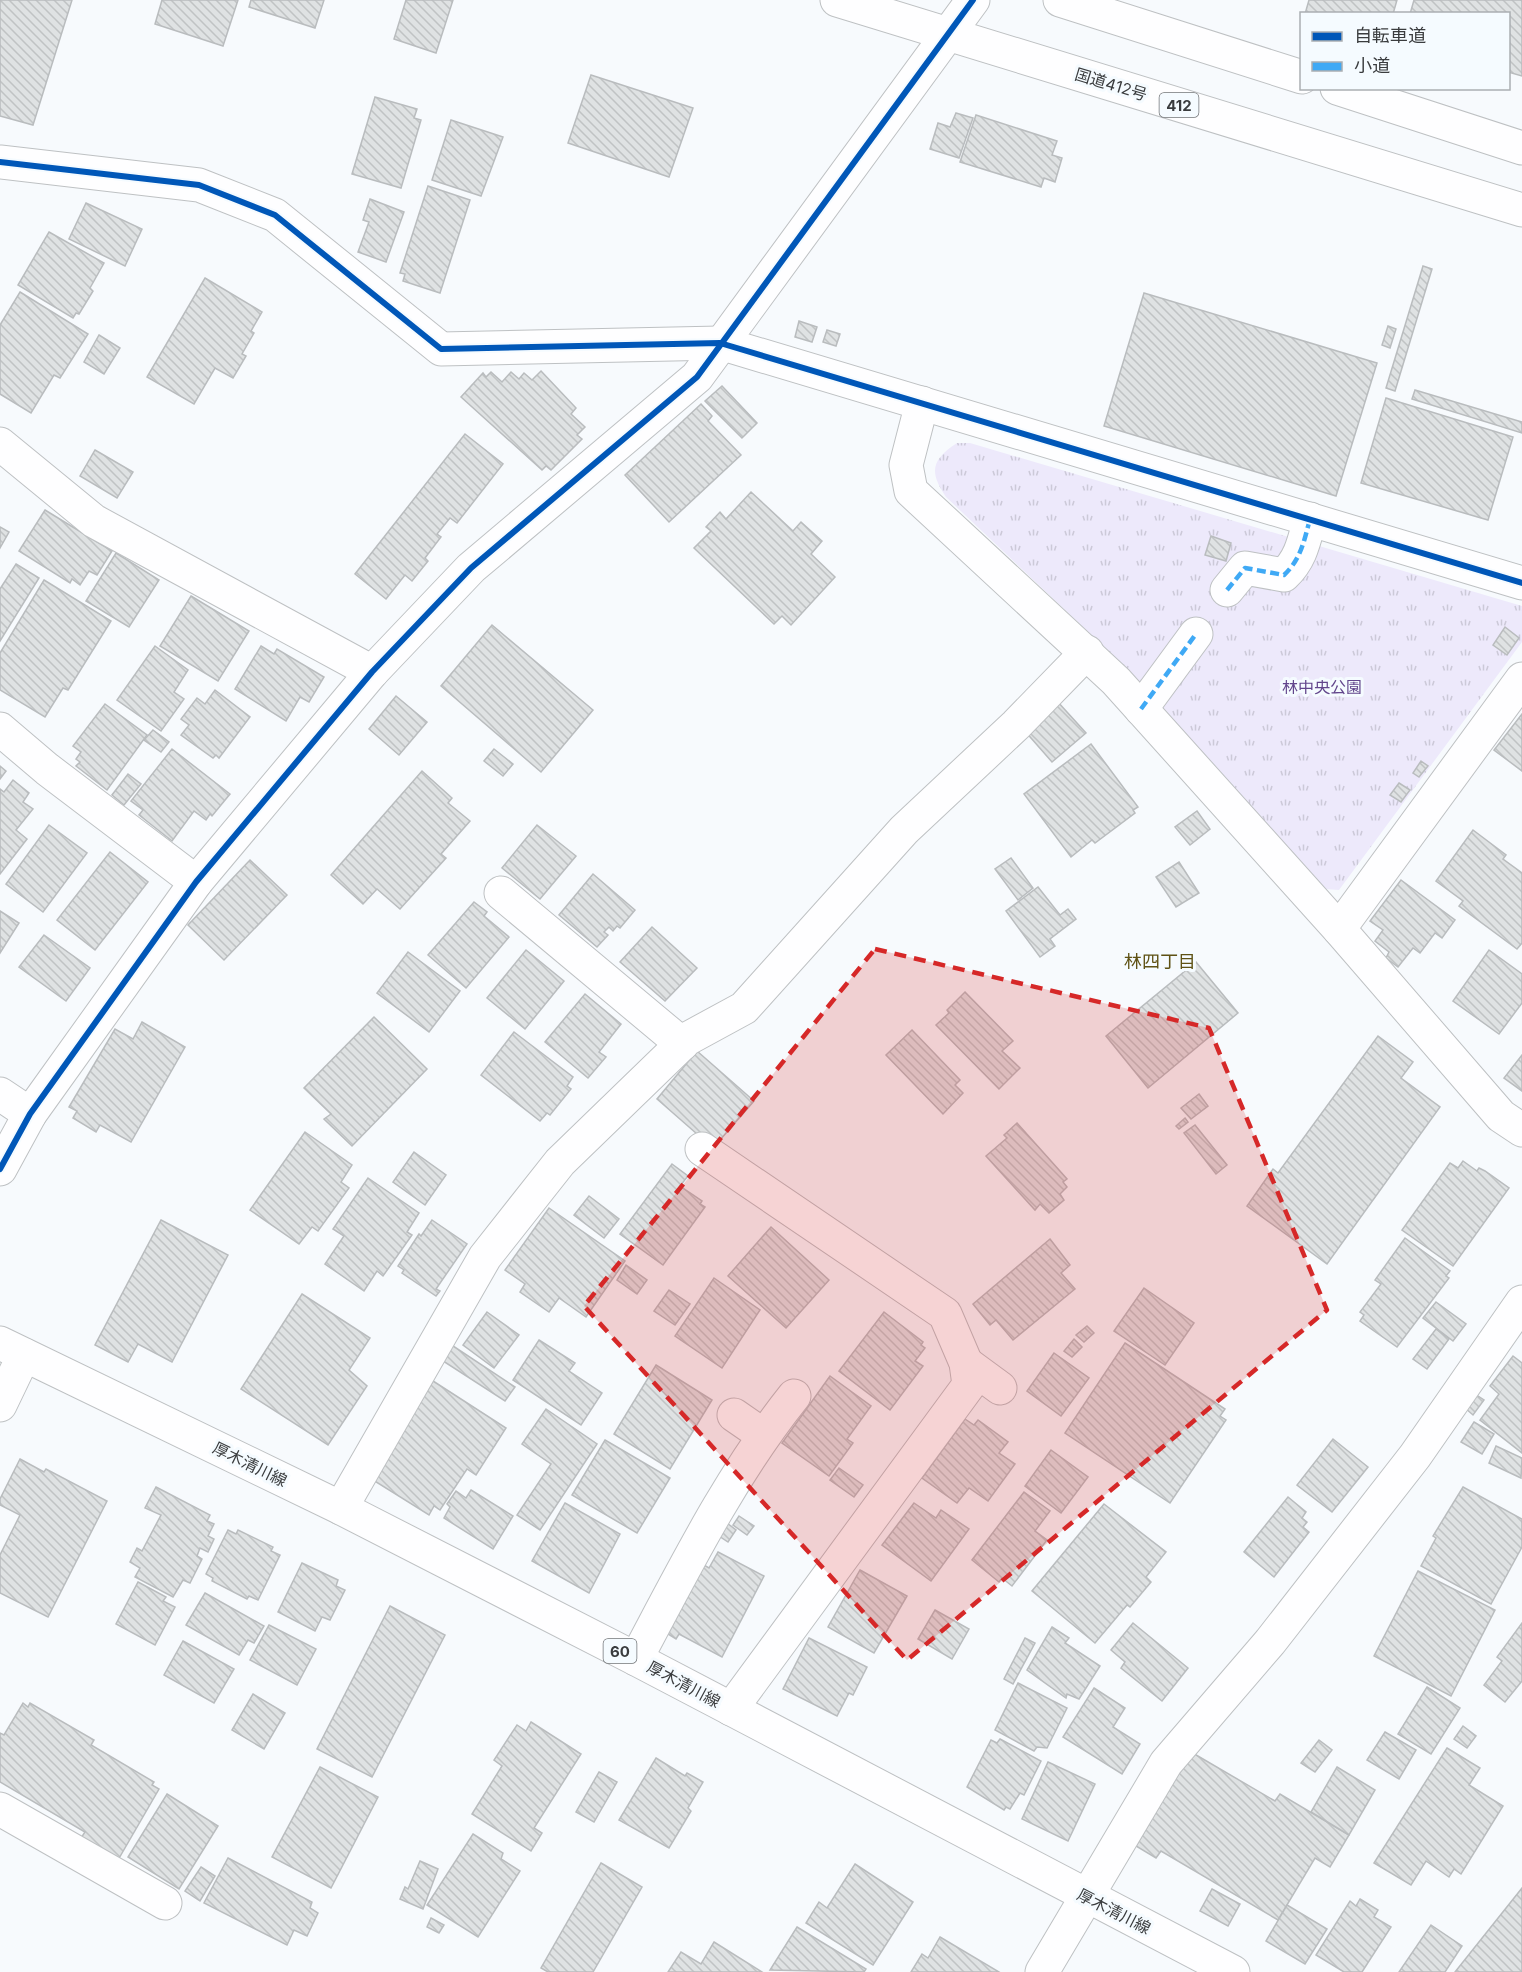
<svg xmlns="http://www.w3.org/2000/svg" width="1522" height="1972" font-family="Inter,'Noto Sans JP',sans-serif">
	<defs>
		<pattern id="grass-tufts" width="24" height="20" patternUnits="userSpaceOnUse" patternTransform="scale(1.5)"><rect width="24" height="20" fill="#ede9fb"/><path d="M3 7l-1-3M5 7V3M7 7l1-3M15 17l-1-3M17 17v-4M19 17l1-3" fill="none" stroke="#ccc9d8"/></pattern>
		<pattern id="building-back-hatch" width="6" height="6" patternUnits="userSpaceOnUse" patternTransform="scale(1.5)"><rect width="6" height="6" fill="#dfe2e3"/><path d="M-1 5l2 2M0 0l6 6M5-1l2 2" fill="none" stroke="#c0c3c4"/></pattern>
	</defs>
	<rect width="100%" height="100%" fill="#f7fafd"/>
	<!-- grass -->
	<path fill="url(#grass-tufts)" d="M957 443H970L1522 606V642L1339 890 1325 889 1085 629 946 497C929 472 931 460 957 443Z"/>
	<!-- building -->
	<g fill="url(#building-back-hatch)" stroke="#b9bcbe" stroke-width="1.5">
		<path d="M0 0H72L33 125 0 116Z"/>
		<path d="M162 0H238L223 46 155 24Z"/>
		<path d="M251 0H324L315 28 249 7Z"/>
		<path d="M406 0H453L436 53 394 39Z"/>
		<path d="M1309 0H1397L1393 14H1305Z"/>
		<path d="M1414 0H1522V76L1508 72V14H1410Z"/>
		<path d="M591 75 693 108 669 177 568 143Z"/>
		<path d="M375 97 417 109 414 118 421 120 401 188 352 174Z"/>
		<path d="M956 113 973 118 959 158 930 149 938 123 950 127Z"/>
		<path d="M976 115 1057 141 1052 155 1062 158 1055 182 1044 178 1041 187 960 162Z"/>
		<path d="M451 120 503 137 481 196 432 180Z"/>
		<path d="M428 186 470 200 440 293 403 281 405 274 400 273Z"/>
		<path d="M370 199 404 212 386 262 358 252 369 222 363 220Z"/>
		<path d="M86 203 142 229 125 266 69 239Z"/>
		<path d="M49 232 104 263 90 288 93 291 79 314 76 313 73 318 18 285Z"/>
		<path d="M1423 266 1432 269 1395 391 1386 388Z"/>
		<path d="M205 278 262 312 251 331 254 333 242 354 246 356 233 378 215 368 194 404 147 377Z"/>
		<path d="M20 292 88 334 60 378 54 375 31 413 0 394V325Z"/>
		<path d="M1144 293 1377 363 1336 496 1104 426Z"/>
		<path d="M799 321 817 327 812 342 795 337Z"/>
		<path d="M1388 326 1396 329 1390 348 1382 345Z"/>
		<path d="M827 330 840 334 836 346 823 342Z"/>
		<path d="M99 335 120 348 104 374 84 362Z"/>
		<path d="M541 371 576 408 571 414 585 427 577 435 582 439 551 470 546 466 542 470 461 397 483 373 486 377 491 372 502 382 511 372 519 379 524 373 532 380Z"/>
		<path d="M722 386 757 423 742 438 705 401Z"/>
		<path d="M1415 390 1522 422V433L1412 399Z"/>
		<path d="M1386 398 1513 437 1488 520 1361 483Z"/>
		<path d="M701 404 712 416 708 421 741 455 669 522 625 475Z"/>
		<path d="M465 434 503 464 457 523 450 518 437 534 441 537 425 558 428 561 412 581 405 575 386 599 355 574Z"/>
		<path d="M95 450 133 472 117 498 80 476Z"/>
		<path d="M751 492 793 531 801 522 822 541 811 554 835 577 791 625 782 616 774 624 694 548 711 531 706 527 720 512 726 519Z"/>
		<path d="M45 510 112 551 97 575 89 571 80 585 72 579 70 583 19 551Z"/>
		<path d="M0 527 9 532 0 548Z"/>
		<path d="M1211 536 1231 543 1226 561 1205 555Z"/>
		<path d="M116 553 159 580 129 627 86 601Z"/>
		<path d="M16 564 39 578 0 641V589Z"/>
		<path d="M44 580 111 621 68 690 63 688 45 717 0 690V653Z"/>
		<path d="M191 596 249 631 218 681 160 646Z"/>
		<path d="M492 625 593 710 541 772 441 686Z"/>
		<path d="M1505 627 1519 638 1507 655 1493 645Z"/>
		<path d="M155 646 188 670 174 692 184 699 161 731 117 700Z"/>
		<path d="M261 646 274 654 277 649 324 677 309 702 300 697 286 721 235 689Z"/>
		<path d="M215 690 250 717 219 758 216 755 213 758 181 735 189 725 181 719 197 698 205 704Z"/>
		<path d="M396 696 427 722 399 755 369 729Z"/>
		<path d="M1057 701 1086 733 1052 762 1024 730Z"/>
		<path d="M105 704 147 735 107 790 76 766 80 762 76 759 81 752 73 746Z"/>
		<path d="M1522 714V771L1494 750Z"/>
		<path d="M153 730 169 742 161 752 144 740Z"/>
		<path d="M1091 744 1138 807 1133 810 1135 813 1095 843 1092 840 1071 857 1024 794Z"/>
		<path d="M172 749 230 794 212 816 210 814 206 820 194 811 172 841 139 815 143 810 131 801Z"/>
		<path d="M494 749 513 764 503 776 484 761Z"/>
		<path d="M1421 761 1428 766 1419 777 1413 773Z"/>
		<path d="M0 766 6 771 0 779Z"/>
		<path d="M422 771 452 798 448 803 470 821 441 854 446 858 400 909 377 889 363 904 331 875Z"/>
		<path d="M128 774 141 784 124 805 112 795Z"/>
		<path d="M13 780 29 793 23 802 33 809 16 830 27 839 0 874V789L4 792Z"/>
		<path d="M1399 783 1410 790 1401 802 1390 795Z"/>
		<path d="M1197 811 1210 829 1190 845 1175 827Z"/>
		<path d="M49 825 87 853 43 912 6 884Z"/>
		<path d="M537 825 576 856 540 899 502 868Z"/>
		<path d="M1473 830 1506 855 1503 859 1522 873V943L1517 949 1459 906 1463 901 1436 881Z"/>
		<path d="M110 852 148 882 95 950 57 920Z"/>
		<path d="M1011 858 1033 888 1018 900 995 869Z"/>
		<path d="M250 860 287 895 224 960 188 925Z"/>
		<path d="M1179 862 1199 893 1176 907 1156 877Z"/>
		<path d="M593 874 635 910 620 928 617 926 613 931 609 927 604 932 608 935 597 947 559 915Z"/>
		<path d="M1401 880 1455 920 1442 938 1435 933 1420 953 1413 948 1398 967 1386 958 1389 952 1375 941 1383 930 1370 921Z"/>
		<path d="M1038 887 1060 915 1068 909 1076 919 1050 939 1055 946 1040 957 1006 911Z"/>
		<path d="M474 902 487 912 484 916 509 937 466 988 428 955Z"/>
		<path d="M0 911 19 923 0 953Z"/>
		<path d="M652 927 697 968 665 1001 620 962Z"/>
		<path d="M44 935 90 968 66 1001 19 967Z"/>
		<path d="M526 950 564 981 525 1029 487 998Z"/>
		<path d="M1489 950 1522 974V1003L1499 1034 1453 1001Z"/>
		<path d="M408 952 460 991 429 1032 377 993Z"/>
		<path d="M1196 962 1238 1013 1148 1088 1106 1036Z"/>
		<path d="M965 992 1013 1041 1002 1051 1020 1068 999 1089 936 1025 949 1013 947 1010Z"/>
		<path d="M585 994 621 1024 599 1052 606 1057 588 1078 545 1042Z"/>
		<path d="M374 1017 427 1069 352 1146 324 1119 331 1114 304 1088Z"/>
		<path d="M142 1022 185 1047 131 1142 100 1125 96 1132 73 1118 77 1111 69 1107 115 1029 133 1039Z"/>
		<path d="M912 1030 960 1080 955 1085 963 1093 943 1114 886 1055Z"/>
		<path d="M514 1032 573 1077 567 1086 571 1089 550 1115 547 1113 540 1121 481 1075Z"/>
		<path d="M1378 1036 1413 1062 1401 1078 1440 1107 1327 1264 1247 1206 1273 1169 1278 1173Z"/>
		<path d="M697 1051 754 1101 713 1148 657 1099Z"/>
		<path d="M1522 1055V1091L1504 1078Z"/>
		<path d="M1199 1094 1208 1106 1191 1119 1181 1108Z"/>
		<path d="M1185 1118 1188 1122 1179 1129 1176 1126Z"/>
		<path d="M1017 1123 1067 1179 1063 1182 1067 1187 1060 1194 1064 1200 1049 1213 1040 1204 1035 1210 986 1156 1007 1138 1004 1135Z"/>
		<path d="M1195 1125 1227 1165 1216 1174 1184 1133Z"/>
		<path d="M305 1132 352 1165 341 1182 349 1188 318 1231 312 1227 299 1244 250 1210Z"/>
		<path d="M414 1152 446 1175 425 1205 393 1182Z"/>
		<path d="M1463 1161 1477 1171 1479 1168 1485 1171 1509 1188 1453 1266 1402 1230 1450 1163 1458 1168Z"/>
		<path d="M672 1164 688 1176 680 1186 702 1201 700 1204 705 1207 663 1265 620 1234Z"/>
		<path d="M368 1178 419 1213 407 1232 412 1235 383 1276 377 1271 364 1291 325 1264 344 1236 333 1229Z"/>
		<path d="M589 1196 619 1219 604 1238 574 1215Z"/>
		<path d="M549 1208 625 1261 586 1317 559 1298 549 1312 520 1292 525 1284 505 1270Z"/>
		<path d="M161 1220 228 1255 172 1362 138 1344 128 1362 95 1345Z"/>
		<path d="M432 1220 467 1244 436 1289 440 1291 436 1296 402 1273 404 1270 398 1266 419 1234 421 1236Z"/>
		<path d="M771 1227 829 1280 786 1328 728 1276Z"/>
		<path d="M1405 1238 1450 1271 1446 1276 1449 1278 1397 1347 1360 1321 1364 1315 1360 1312 1381 1284 1375 1280Z"/>
		<path d="M1050 1239 1070 1265 1061 1273 1075 1289 1013 1340 996 1320 990 1325 973 1304Z"/>
		<path d="M626 1265 647 1280 637 1294 617 1280Z"/>
		<path d="M714 1278 760 1310 722 1368 675 1336Z"/>
		<path d="M1144 1288 1194 1323 1165 1365 1114 1331Z"/>
		<path d="M669 1290 690 1304 675 1325 654 1311Z"/>
		<path d="M302 1294 370 1338 349 1370 367 1386 328 1445 241 1389Z"/>
		<path d="M1436 1302 1466 1324 1453 1341 1423 1318Z"/>
		<path d="M487 1312 519 1335 494 1368 463 1345Z"/>
		<path d="M884 1312 923 1342 921 1345 925 1348 915 1361 923 1366 890 1410 839 1371Z"/>
		<path d="M1087 1326 1094 1333 1084 1342 1076 1335Z"/>
		<path d="M1436 1329 1449 1339 1427 1369 1413 1359Z"/>
		<path d="M1074 1339 1082 1347 1072 1357 1064 1351Z"/>
		<path d="M539 1340 575 1363 569 1371 602 1393 581 1425 513 1380Z"/>
		<path d="M1125 1343 1225 1409 1220 1416 1226 1420 1170 1503 1065 1433Z"/>
		<path d="M450 1344 515 1387 505 1401 440 1359Z"/>
		<path d="M1054 1353 1089 1378 1061 1416 1027 1391Z"/>
		<path d="M1513 1356 1522 1363V1453L1480 1420 1499 1394 1490 1386Z"/>
		<path d="M656 1365 712 1400 670 1469 614 1434Z"/>
		<path d="M830 1376 871 1406 847 1439 853 1443 829 1476 782 1443Z"/>
		<path d="M433 1381 506 1428 476 1475 467 1469 440 1510 434 1506 429 1515 373 1480Z"/>
		<path d="M1475 1394 1484 1400 1473 1415 1465 1408Z"/>
		<path d="M546 1409 597 1444 540 1530 517 1515 551 1464 522 1444Z"/>
		<path d="M965 1419 974 1425 978 1420 1008 1442 999 1453 1015 1464 988 1501 969 1488 957 1503 922 1478Z"/>
		<path d="M1474 1422 1494 1434 1482 1454 1461 1442Z"/>
		<path d="M1333 1439 1368 1467 1332 1512 1297 1485Z"/>
		<path d="M605 1440 670 1478 637 1533 572 1495Z"/>
		<path d="M1496 1446 1522 1458 1521 1478 1489 1463Z"/>
		<path d="M1051 1450 1088 1477 1061 1513 1025 1486Z"/>
		<path d="M20 1459 44 1472 46 1469 107 1501 48 1617 0 1593V1555L20 1515 0 1505V1499Z"/>
		<path d="M839 1468 863 1485 854 1497 830 1480Z"/>
		<path d="M156 1487 210 1515 207 1521 214 1524 208 1536 214 1539 208 1552 200 1548 197 1556 202 1559 190 1583 183 1580 173 1597 135 1577 140 1568 130 1562 137 1548 142 1551 161 1515 145 1508Z"/>
		<path d="M1463 1487 1522 1519V1547L1491 1604 1421 1566 1436 1538 1433 1536Z"/>
		<path d="M471 1490 513 1516 493 1549 444 1518 450 1507 447 1504 456 1491 466 1498Z"/>
		<path d="M1024 1492 1050 1511 1035 1531 1047 1540 1012 1586 1002 1578 999 1582 972 1560Z"/>
		<path d="M1288 1497 1306 1512 1302 1518 1307 1522 1303 1527 1309 1532 1274 1577 1244 1552Z"/>
		<path d="M565 1503 620 1534 589 1593 532 1561Z"/>
		<path d="M914 1503 936 1518 941 1510 969 1529 931 1581 882 1545Z"/>
		<path d="M1104 1504 1166 1552 1146 1577 1151 1582 1130 1607 1127 1605 1095 1643 1032 1591Z"/>
		<path d="M739 1516 754 1526 747 1535 733 1525Z"/>
		<path d="M727 1523 736 1530 728 1542 719 1536Z"/>
		<path d="M228 1530 236 1534 238 1530 273 1547 271 1551 280 1555 258 1600 249 1596 247 1599 212 1581 213 1578 206 1574Z"/>
		<path d="M718 1552 764 1576 722 1657 679 1634 676 1639 668 1634 704 1565 709 1568Z"/>
		<path d="M302 1563 338 1580 336 1586 345 1590 330 1620 322 1617 315 1631 278 1612Z"/>
		<path d="M860 1570 907 1596 874 1653 828 1627Z"/>
		<path d="M1418 1571 1495 1610 1451 1696 1374 1656Z"/>
		<path d="M138 1582 166 1597 163 1601 175 1607 155 1645 116 1624Z"/>
		<path d="M205 1593 264 1626 254 1643 248 1640 239 1655 186 1625Z"/>
		<path d="M390 1606 445 1635 372 1777 317 1749Z"/>
		<path d="M935 1610 969 1629 952 1659 918 1639Z"/>
		<path d="M1133 1623 1188 1668 1162 1701 1121 1668 1125 1662 1111 1650Z"/>
		<path d="M1522 1623V1681L1505 1702 1484 1685 1502 1661 1497 1657Z"/>
		<path d="M269 1625 316 1649 297 1685 250 1660Z"/>
		<path d="M1052 1627 1069 1638 1065 1643 1100 1666 1079 1699 1067 1694 1066 1698 1027 1670Z"/>
		<path d="M809 1638 867 1667 853 1695 849 1693 837 1716 783 1689Z"/>
		<path d="M1025 1638 1035 1643 1013 1684 1004 1679Z"/>
		<path d="M183 1641 234 1669 214 1703 164 1675Z"/>
		<path d="M1018 1683 1067 1708 1047 1748 1037 1747 1034 1751 995 1730Z"/>
		<path d="M1427 1687 1460 1708 1431 1754 1398 1734Z"/>
		<path d="M1094 1688 1125 1708 1113 1727 1140 1744 1122 1774 1063 1737Z"/>
		<path d="M253 1694 285 1713 264 1749 232 1730Z"/>
		<path d="M23 1703 28 1707 30 1703 94 1740 91 1745 154 1782 152 1785 159 1789 118 1860 81 1838 85 1832 0 1782V1733L4 1735Z"/>
		<path d="M531 1722 581 1754 534 1828 542 1833 531 1851 472 1814 502 1766 494 1760 517 1725 526 1731Z"/>
		<path d="M1463 1726 1476 1736 1467 1748 1454 1739Z"/>
		<path d="M1385 1732 1416 1750 1399 1779 1367 1760Z"/>
		<path d="M1000 1739 1041 1761 1024 1795 1020 1793 1010 1809 1006 1807 1004 1810 967 1787 991 1740 997 1743Z"/>
		<path d="M1319 1740 1332 1750 1315 1772 1301 1763Z"/>
		<path d="M1447 1748 1480 1768 1469 1785 1503 1806 1461 1874 1454 1869 1449 1877 1426 1861 1411 1885 1374 1863Z"/>
		<path d="M1191 1752 1275 1801 1280 1794 1349 1835 1330 1867 1315 1858 1278 1920 1161 1851 1156 1858 1136 1846Z"/>
		<path d="M656 1758 685 1776 687 1773 703 1782 688 1808 691 1811 669 1848 619 1820Z"/>
		<path d="M1048 1762 1095 1784 1068 1841 1022 1819Z"/>
		<path d="M320 1767 378 1797 331 1888 272 1857Z"/>
		<path d="M1337 1767 1375 1790 1349 1835 1311 1812Z"/>
		<path d="M599 1772 617 1782 594 1822 576 1812Z"/>
		<path d="M167 1794 218 1826 179 1889 128 1857Z"/>
		<path d="M473 1834 503 1853 501 1859 520 1871 478 1937 427 1905Z"/>
		<path d="M228 1858 312 1902 310 1908 318 1913 307 1936 294 1930 287 1945 204 1903Z"/>
		<path d="M420 1861 438 1869 423 1909 400 1899 405 1887 408 1889Z"/>
		<path d="M601 1863 642 1887 593 1972H548L541 1968Z"/>
		<path d="M855 1864 913 1902 873 1965 806 1923 819 1902 827 1908Z"/>
		<path d="M201 1867 215 1876 200 1901 185 1891Z"/>
		<path d="M1522 1888V1972H1455Z"/>
		<path d="M1212 1889 1240 1904 1228 1926 1200 1911Z"/>
		<path d="M1360 1899 1378 1910 1374 1917 1391 1927 1362 1972H1344L1316 1955 1350 1901 1356 1906Z"/>
		<path d="M1287 1905 1327 1929 1305 1964 1266 1941Z"/>
		<path d="M431 1918 444 1925 439 1933 427 1927Z"/>
		<path d="M1431 1925 1462 1946 1445 1972H1399Z"/>
		<path d="M797 1927 866 1969 864 1972 770 1970Z"/>
		<path d="M940 1937 999 1972H911L922 1954 928 1958Z"/>
		<path d="M714 1942 762 1972H668L681 1952 701 1964Z"/>
	</g>
	<g fill="none" stroke-linecap="round" stroke-linejoin="round">
		<defs>
			<g id="minor">
				<path d="M0 162 199 185 275 215 441 349 720 343 1522 583"/>
				<path d="M922 403 906 465 911 491 1116 681 1339 929 1501 1116 1522 1130"/>
				<path d="M0 444 94 521 372 672"/>
				<path d="M1227 590 1245 568 1284 575C1301 559 1304 541 1310 519"/>
				<path d="M1141 709 1196 634"/>
				<path d="M0 729 47 769 196 882"/>
				<path d="M501 893 682 1044"/>
				<path d="M1339 929 1522 679"/>
				<path d="M0 1094 30 1114"/>
				<path d="M702 1149 945 1314 966 1363 969 1385 731 1709"/>
				<path d="M0 1169 30 1114 196 882 372 672 471 568 697 377 973 0"/>
				<path d="M966 1363 1000 1388"/>
				<path d="M0 1405 24 1355"/>
				<path d="M734 1415 763 1435"/>
				<path d="M341 1508 485 1257 560 1162 687 1039 744 1008 904 830 1016 725 1087 652"/>
				<path d="M636 1659C684 1569 730 1476 794 1396"/>
				<path d="M0 1809 165 1903"/>
				<path d="M1042 1972 1166 1763 1270 1642 1415 1456 1522 1302"/>
			</g>
			<path id="major" d="M0 1343 341 1508 636 1659 1233 1972"/>
			<g id="highway">
				<path d="M837 0 1522 210"/>
				<path d="M1060 0 1302 77"/>
				<path d="M1337 88 1522 148"/>
			</g>
		</defs>
		<!-- minor casing -->
		<use href="#minor" stroke="#bec1c3" stroke-width="35"/>
		<!-- major casing -->
		<use href="#major" stroke="#bec1c3" stroke-width="35"/>
		<!-- highway casing -->
		<use href="#highway" stroke="#bec1c3" stroke-width="35"/>
		<!-- minor -->
		<use href="#minor" stroke="#fefeff" stroke-width="33"/>
		<!-- major -->
		<use href="#major" stroke="#fefeff" stroke-width="33"/>
		<!-- highway -->
		<use href="#highway" stroke="#fefeff" stroke-width="33"/>
		<!-- quiet -->
		<g stroke="#3fa9f5" stroke-width="4.5" stroke-dasharray="9 4.5" stroke-linecap="butt">
			<path d="M1227 590 1245 568 1284 575C1301 559 1304 541 1310 519"/>
			<path d="M1141 709 1196 634"/>
		</g>
		<defs>
			<g id="cycleway">
				<path d="M0 162 199 185 275 215 441 349 720 343 1522 583"/>
				<path d="M0 1169 30 1114 196 882 372 672 471 568 697 377 973 0"/>
			</g>
		</defs>
		<!-- cycleway casing -->
		<use href="#cycleway" stroke="#f5fbff" stroke-width="10"/>
		<!-- cycleway -->
		<use href="#cycleway" stroke="#0057b8" stroke-width="6"/>
	</g>
	<!-- marked area -->
	<path fill="#d62828" fill-opacity="0.2" stroke="#d62828" stroke-width="4.5" stroke-dasharray="12 8" stroke-linejoin="round" d="M875 949 1209 1028 1327 1310 907 1660 584 1306Z"/>
	<g text-anchor="middle" dominant-baseline="central" stroke-width="6" stroke-linejoin="round" paint-order="stroke">
		<!-- shield labels -->
		<g fill="#f5fbff" stroke="#727578" stroke-width="1.5">
			<rect x="1159.5" y="93" width="39" height="24" rx="4.5"/>
			<rect x="603.5" y="1639" width="33" height="24" rx="4.5"/>
		</g>
		<g font-size="15" font-weight="bold" fill="#3a3c3e">
			<text x="1179" y="105">412</text>
			<text x="620" y="1651">60</text>
		</g>
		<!-- street labels -->
		<g font-size="16" fill="#3a3c3e" stroke="#f5fbff">
			<text transform="translate(1111 84) rotate(17)">国道412号</text>
			<text transform="translate(250 1464) rotate(26)">厚木清川線</text>
			<text transform="translate(684 1684) rotate(28)">厚木清川線</text>
			<text transform="translate(1114 1911) rotate(27)">厚木清川線</text>
		</g>
		<!-- park labels -->
		<g font-size="16" fill="#62468c" stroke="#f5fbff">
			<text x="1322" y="687">林中央公園</text>
		</g>
		<!-- neighbourhood labels -->
		<g font-size="18" fill="#5f5215" stroke="#f5fbff">
			<text x="1160" y="961">林四丁目</text>
		</g>
	</g>
	<!-- legend -->
	<rect x="1300" y="12" width="210" height="78" fill="#f5fbff" stroke="#aaafb2" stroke-width="1.5"/>
	<rect x="1312" y="32" width="30" height="9" fill="#0057b8" stroke="#aaafb2" stroke-width="1.5"/>
	<text x="1354" y="42" font-size="18" fill="#3a3c3e">自転車道</text>
	<rect x="1312" y="62" width="30" height="9" fill="#3fa9f5" stroke="#aaafb2" stroke-width="1.5"/>
	<text x="1354" y="72" font-size="18" fill="#3a3c3e">小道</text>
</svg>
